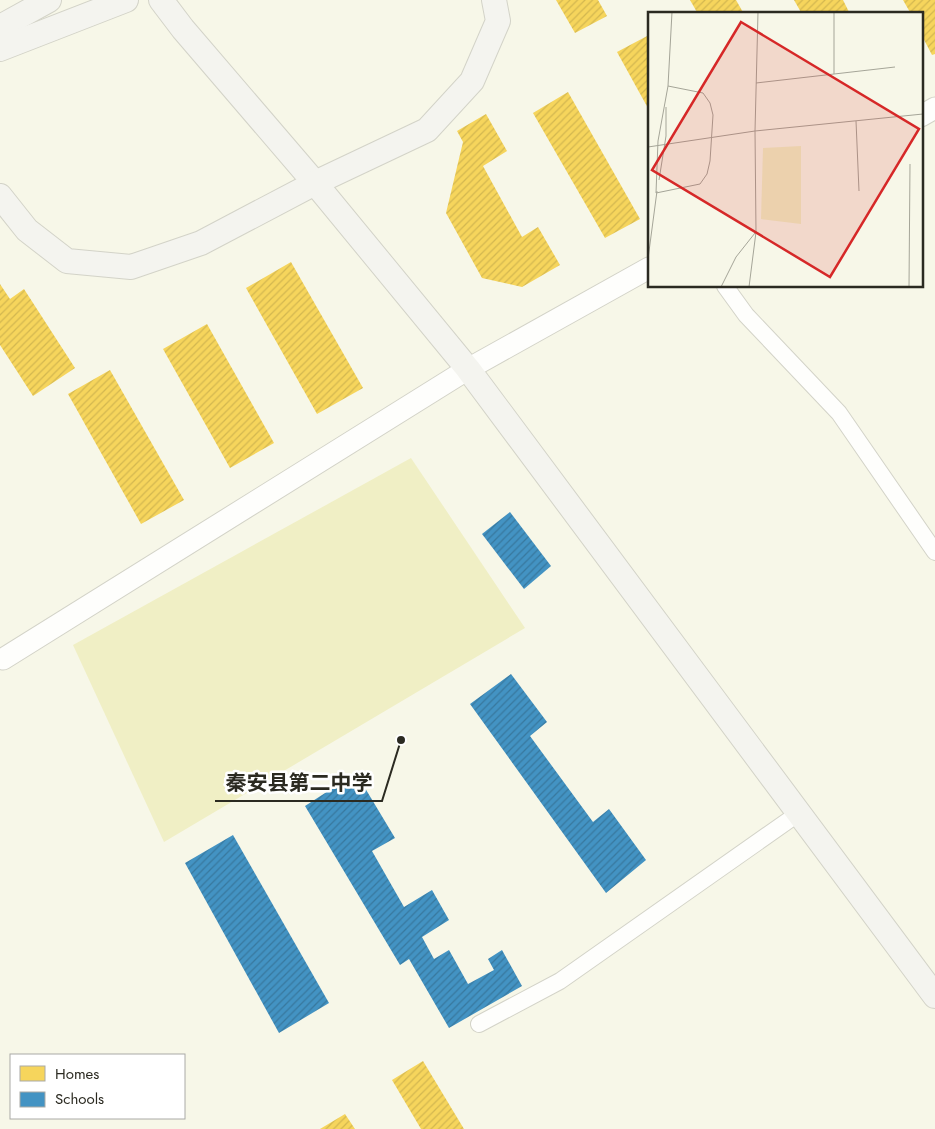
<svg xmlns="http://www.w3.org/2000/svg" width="935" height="1129" font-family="Jost,'Noto Sans SC',sans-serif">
	<defs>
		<pattern id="homes-hatch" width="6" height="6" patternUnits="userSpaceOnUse" patternTransform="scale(1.25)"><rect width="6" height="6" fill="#f6d55c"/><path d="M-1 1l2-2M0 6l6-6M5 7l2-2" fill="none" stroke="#d3b750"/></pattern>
		<pattern id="schools-hatch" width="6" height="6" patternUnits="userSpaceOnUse" patternTransform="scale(1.25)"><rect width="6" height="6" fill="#4393c3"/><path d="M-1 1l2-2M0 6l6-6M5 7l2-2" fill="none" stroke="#38789e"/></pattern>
	</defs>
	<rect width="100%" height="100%" fill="#f7f7e8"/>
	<!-- garden -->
	<path fill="#f0efc5" d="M411 458 525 628 164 842 73 645Z"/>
	<!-- homes -->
	<g fill="url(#homes-hatch)">
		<path d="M556 0H598L607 16 575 33Z"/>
		<path d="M690 0H736L744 14H698Z"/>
		<path d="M794 0H843L850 14H802Z"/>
		<path d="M903 0H935V54L932 55 921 34V14H911Z"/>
		<path d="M649 35V110L617 52Z"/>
		<path d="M568 92 640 219 605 238 533 113Z"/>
		<path d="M486 114 507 151 483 166 522 237 538 227 560 265 522 287 482 278 446 213 463 142 457 131Z"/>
		<path d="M291 262 363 388 317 414 246 288Z"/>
		<path d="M0 284 10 299 24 289 75 368 33 396 0 345Z"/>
		<path d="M207 324 274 443 230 468 163 349Z"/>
		<path d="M110 370 184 500 141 524 68 394Z"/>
		<path d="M423 1061 464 1129H421L392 1080Z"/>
		<path d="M345 1114 355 1129H320Z"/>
	</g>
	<!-- schools -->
	<g fill="url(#schools-hatch)">
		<path d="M510 512 551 566 524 589 482 534Z"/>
		<path d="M511 674 547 722 530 736 593 822 609 809 646 860 606 893 470 704Z"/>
		<path d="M356 773 395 838 372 851 404 907 432 890 449 920 422 937 434 959 449 950 468 984 494 970 488 959 502 950 522 986 449 1028 409 959 400 965 305 806Z"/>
		<path d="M233 835 329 1003 279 1033 185 863Z"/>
	</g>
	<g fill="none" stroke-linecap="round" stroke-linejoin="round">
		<defs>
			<g id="minor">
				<path d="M725 286 746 315 839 413 935 552"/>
				<path d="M479 1024 560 981 799 813"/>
			</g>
			<g id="tertiary">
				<path d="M921 116 935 108"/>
				<path d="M3 659 468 369 649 268"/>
			</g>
			<g id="secondary">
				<path d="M161 0 183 29 315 183 468 369 935 996"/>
				<path d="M0 27 49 0"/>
				<path d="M0 49 126 0"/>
				<path d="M0 196 27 230 67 261 131 267 201 243 315 183 427 130 472 81 498 21 494 0"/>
			</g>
		</defs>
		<!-- minor casing -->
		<use href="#minor" stroke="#d3d3c8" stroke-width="18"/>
		<!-- tertiary casing -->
		<use href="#tertiary" stroke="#d3d3c8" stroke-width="23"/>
		<!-- secondary casing -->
		<use href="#secondary" stroke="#d3d3c8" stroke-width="26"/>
		<!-- minor -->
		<use href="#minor" stroke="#fefefc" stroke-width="16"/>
		<!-- tertiary -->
		<use href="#tertiary" stroke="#fefefc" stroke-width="21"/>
		<!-- secondary -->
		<use href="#secondary" stroke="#f4f4ef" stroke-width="24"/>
	</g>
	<!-- overview -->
	<g transform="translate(648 12)">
		<rect width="275" height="275" fill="#f7f7e8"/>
		<path d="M153 134V212L113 207 115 136Z" fill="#f0efc5"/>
		<path fill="none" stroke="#a5a598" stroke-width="1" d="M186 62V0M108 71 247 55M208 109 211 179M0 135 107 119 275 102M11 168 18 124V95M8 181 10 129 20 74 24 0M8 181 52 172 59 162 62 149 65 103 62 91 55 81 20 74M0 247 9 179M73 275 88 245 107 221M101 275 108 220 107 119 110 0M261 275 262 152"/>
		<path fill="#d62828" fill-opacity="0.15" stroke="#d62828" stroke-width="2.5" d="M93 10 271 117 182 265 4 158Z"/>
		<rect width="275" height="275" fill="none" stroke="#2b2a21" stroke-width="2.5"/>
	</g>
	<!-- callouts -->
	<path fill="none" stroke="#2b2a21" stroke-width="2" d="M401 740L382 801H215"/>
	<circle fill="#2b2a21" stroke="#fff" stroke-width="2" cx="401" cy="740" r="5"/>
	<g font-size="21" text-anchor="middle" font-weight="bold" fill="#2b2a21" stroke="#fff" stroke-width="5" stroke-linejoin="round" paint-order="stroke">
		<text x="299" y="790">秦安县第二中学</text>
	</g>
	<!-- legend -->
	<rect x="10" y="1054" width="175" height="65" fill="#ffffff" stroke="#aaaaa6"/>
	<rect x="20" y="1066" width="25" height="15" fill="#f6d55c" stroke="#aaaaa6"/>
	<text x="55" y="1079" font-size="15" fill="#2b2a21">Homes</text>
	<rect x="20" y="1092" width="25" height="15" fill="#4393c3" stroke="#aaaaa6"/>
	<text x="55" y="1104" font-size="15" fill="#2b2a21">Schools</text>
</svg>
